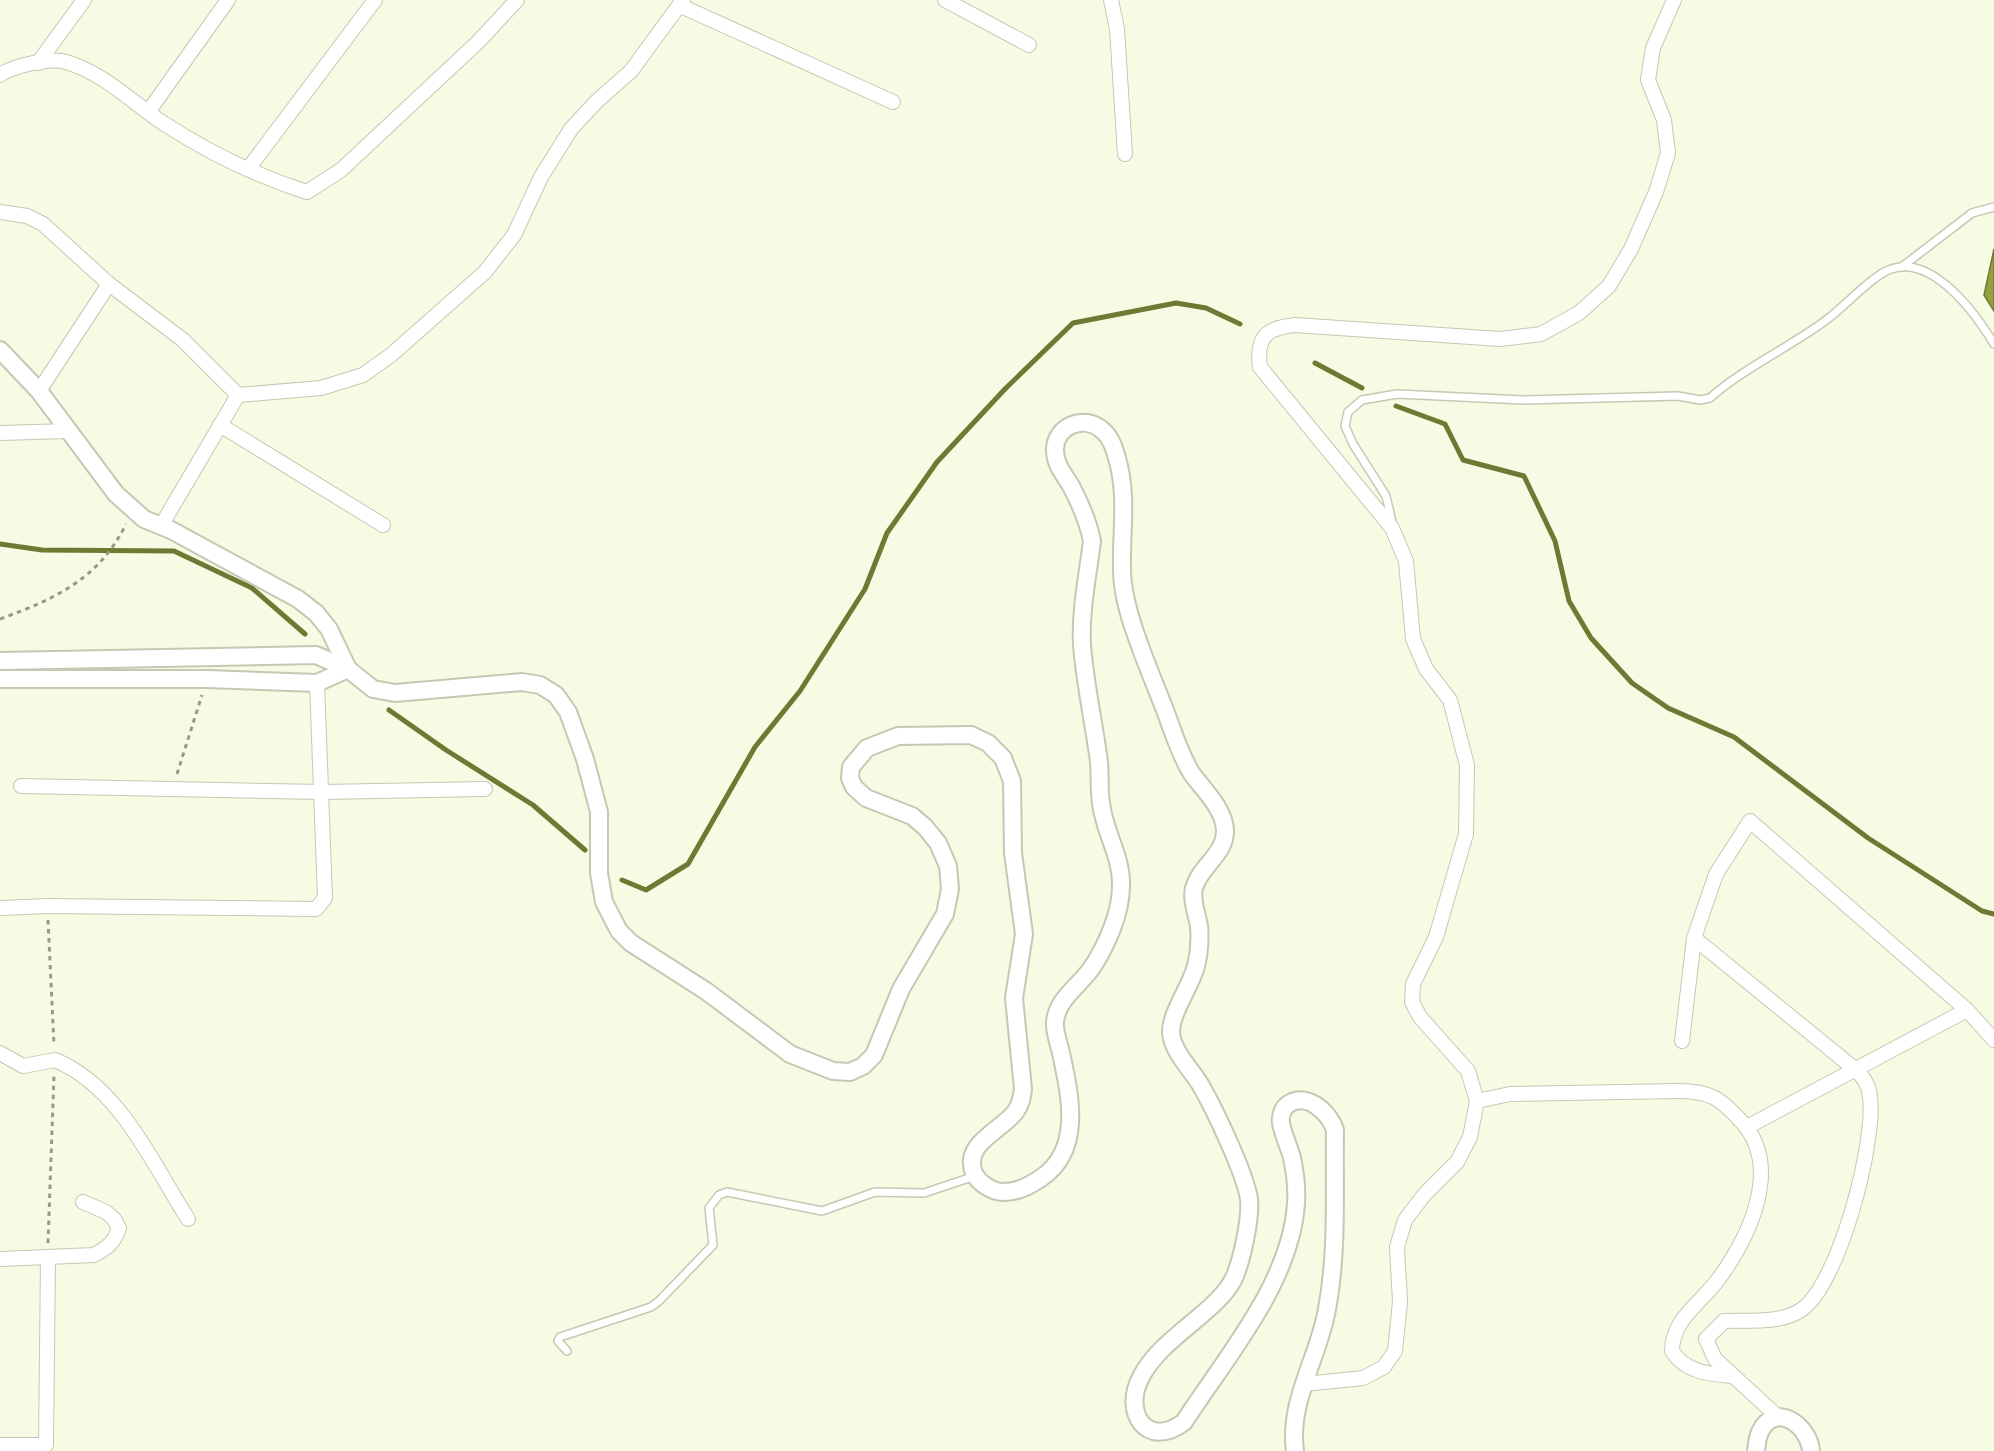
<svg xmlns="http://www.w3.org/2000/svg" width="1994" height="1451" font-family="'Work Sans',sans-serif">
	<rect width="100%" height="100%" fill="#f6fbe4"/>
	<!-- water -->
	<path fill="#92a240" stroke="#6e7a33" stroke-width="1.5" d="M1994 249V311L1984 295Z"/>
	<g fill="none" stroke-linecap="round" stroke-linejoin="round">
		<!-- stream -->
		<g stroke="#6e7a33" stroke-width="5">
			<path d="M1315 363 1362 388"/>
			<path d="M1396 406 1445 424 1463 460 1524 476 1555 541 1569 601 1591 638 1632 683 1668 708 1734 737 1868 838 1982 911 1994 914"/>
			<path d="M0 544 42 550 174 551 252 588 305 634"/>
			<path d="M389 710 446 750 533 805 585 850"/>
			<path d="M622 880 646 890 688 864 755 747 800 691 865 589 887 533 937 462 1005 389 1073 323 1176 303 1206 308 1240 324"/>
		</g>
		<defs>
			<g id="service">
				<path d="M1903 266 1972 213 1994 207"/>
				<path d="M1392 522 1386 496 1353 444 1345 426 1348 412 1362 400 1397 394 1523 400 1678 396 1700 400 1710 398C1744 368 1788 348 1825 321 1844 307 1861 287 1881 274 1926 245 1974 311 1994 344"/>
				<path d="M567 1351 558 1341 560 1337 651 1307 659 1301 713 1245 709 1208 719 1195 727 1192 822 1211 875 1192 924 1193 975 1176"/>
			</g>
			<g id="minor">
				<path d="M945 0 1029 45"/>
				<path d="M1111 0 1117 29 1125 154"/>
				<path d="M681 6 893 102"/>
				<path d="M38 63 84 0"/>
				<path d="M0 75C13 66 50 57 66 62 102 72 132 102 163 123 208 152 256 176 307 192L341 170 479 41 517 0"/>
				<path d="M148 112 228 0"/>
				<path d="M248 169 375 0"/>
				<path d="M0 212 27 216 43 224 109 284 183 340 238 395"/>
				<path d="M39 391 109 284"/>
				<path d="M238 395 321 388 363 375 391 355 485 272 514 235 541 177 571 129 597 101 631 71 683 0"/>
				<path d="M220 425 383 525"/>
				<path d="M0 433 69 431"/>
				<path d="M161 526 238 395"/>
				<path d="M21 786 323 792 485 789"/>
				<path d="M0 908 48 906 316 909 325 898 317 683"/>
				<path d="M1694 938 1856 1070C1864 1078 1869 1085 1870 1097 1876 1142 1839 1285 1801 1310 1780 1324 1748 1320 1724 1321L1706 1339 1715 1359 1778 1417"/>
				<path d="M1682 1041 1694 938 1716 874 1750 821 1967 1010 1994 1040"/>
				<path d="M0 1053 23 1066 55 1060C120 1087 152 1163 188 1219"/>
				<path d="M1477 1101 1510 1094 1678 1091C1710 1091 1720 1098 1741 1121 1783 1166 1750 1235 1720 1277 1703 1302 1672 1318 1672 1351 1686 1373 1710 1374 1733 1376"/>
				<path d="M1747 1127 1967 1010"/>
				<path d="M0 1259 94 1255C107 1248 114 1243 119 1228L114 1219 106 1212 83 1202"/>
				<path d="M1305 1384 1363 1378 1384 1367 1395 1351 1400 1302 1397 1247 1405 1220 1424 1195 1457 1162 1470 1137 1477 1101 1468 1071 1420 1017 1412 1002 1413 984 1436 937 1466 834 1467 765 1450 700 1426 669 1413 639 1406 561 1392 528 1260 367C1256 337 1266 328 1295 325L1500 339 1541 334 1579 313 1609 286 1631 249 1656 192 1668 153 1664 120 1648 80 1653 48 1674 0"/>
				<path d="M0 1445H46L48 1258"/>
			</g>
			<g id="tertiary">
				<path d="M0 350 39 391 116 494 144 519 171 530 298 599 316 613 329 629 348 669 373 689 395 693 522 682 540 685 556 695 568 712 585 759 599 812V873L604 902 619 931 631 943 706 991 790 1054 833 1071 850 1072 863 1066 874 1055 901 989 945 914 950 889 948 866 938 843 925 827 912 816 866 798 854 787 850 778 851 767 867 748 898 736 971 735 988 743 1003 758 1012 781 1013 853 1024 934 1014 998 1023 1089C1022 1097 1021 1104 1016 1111 1003 1130 962 1143 974 1173 978 1183 993 1192 1003 1192 1018 1192 1029 1186 1041 1178 1083 1150 1070 1095 1061 1053 1059 1044 1054 1031 1055 1022 1057 998 1081 985 1093 966 1107 944 1121 913 1121 886 1122 856 1104 832 1101 803 1099 789 1100 775 1099 762 1094 723 1085 684 1082 645 1080 611 1088 574 1092 541 1088 521 1080 503 1071 486 1064 474 1055 465 1055 450 1055 426 1084 414 1102 430 1111 437 1114 448 1117 458 1128 496 1121 531 1122 569 1122 595 1131 622 1140 646 1148 669 1158 691 1166 713 1174 734 1180 755 1192 774 1204 790 1224 809 1225 830 1226 854 1200 866 1194 888 1191 900 1197 914 1199 926 1200 938 1199 954 1196 966 1191 986 1170 1014 1171 1033 1173 1052 1190 1068 1200 1084 1214 1108 1245 1173 1249 1199 1251 1219 1242 1258 1235 1276 1220 1311 1161 1337 1141 1377 1122 1412 1147 1450 1184 1422 1226 1357 1291 1282 1296 1204 1297 1190 1295 1172 1292 1158 1289 1146 1283 1135 1281 1123 1280 1118 1282 1110 1286 1106 1305 1089 1330 1113 1335 1130 1334 1190 1338 1250 1327 1309 1319 1357 1288 1401 1295 1451"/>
				<path d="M0 661 316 655 348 669"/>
				<path d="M0 679H207L317 683 348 669"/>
				<path d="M1756 1451C1757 1445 1757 1438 1760 1432 1775 1401 1809 1425 1811 1451"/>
			</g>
		</defs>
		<!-- service casing -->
		<use href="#service" stroke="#c4c9b3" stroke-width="10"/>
		<!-- minor casing -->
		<use href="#minor" stroke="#c4c9b3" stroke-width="16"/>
		<!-- tertiary casing -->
		<use href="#tertiary" stroke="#c4c9b3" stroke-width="20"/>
		<!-- path -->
		<g stroke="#979a89" stroke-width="3" stroke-dasharray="4.5 4.5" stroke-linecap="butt">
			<path d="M0 619C55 599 99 579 126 524"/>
			<path d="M177 774 202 695"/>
			<path d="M48 920 54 1045"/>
			<path d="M48 1243 54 1075"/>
		</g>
		<!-- service -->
		<use href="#service" stroke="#fff" stroke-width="7"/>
		<!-- minor -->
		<use href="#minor" stroke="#fff" stroke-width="14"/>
		<!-- tertiary -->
		<use href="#tertiary" stroke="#fff" stroke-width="16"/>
	</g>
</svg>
